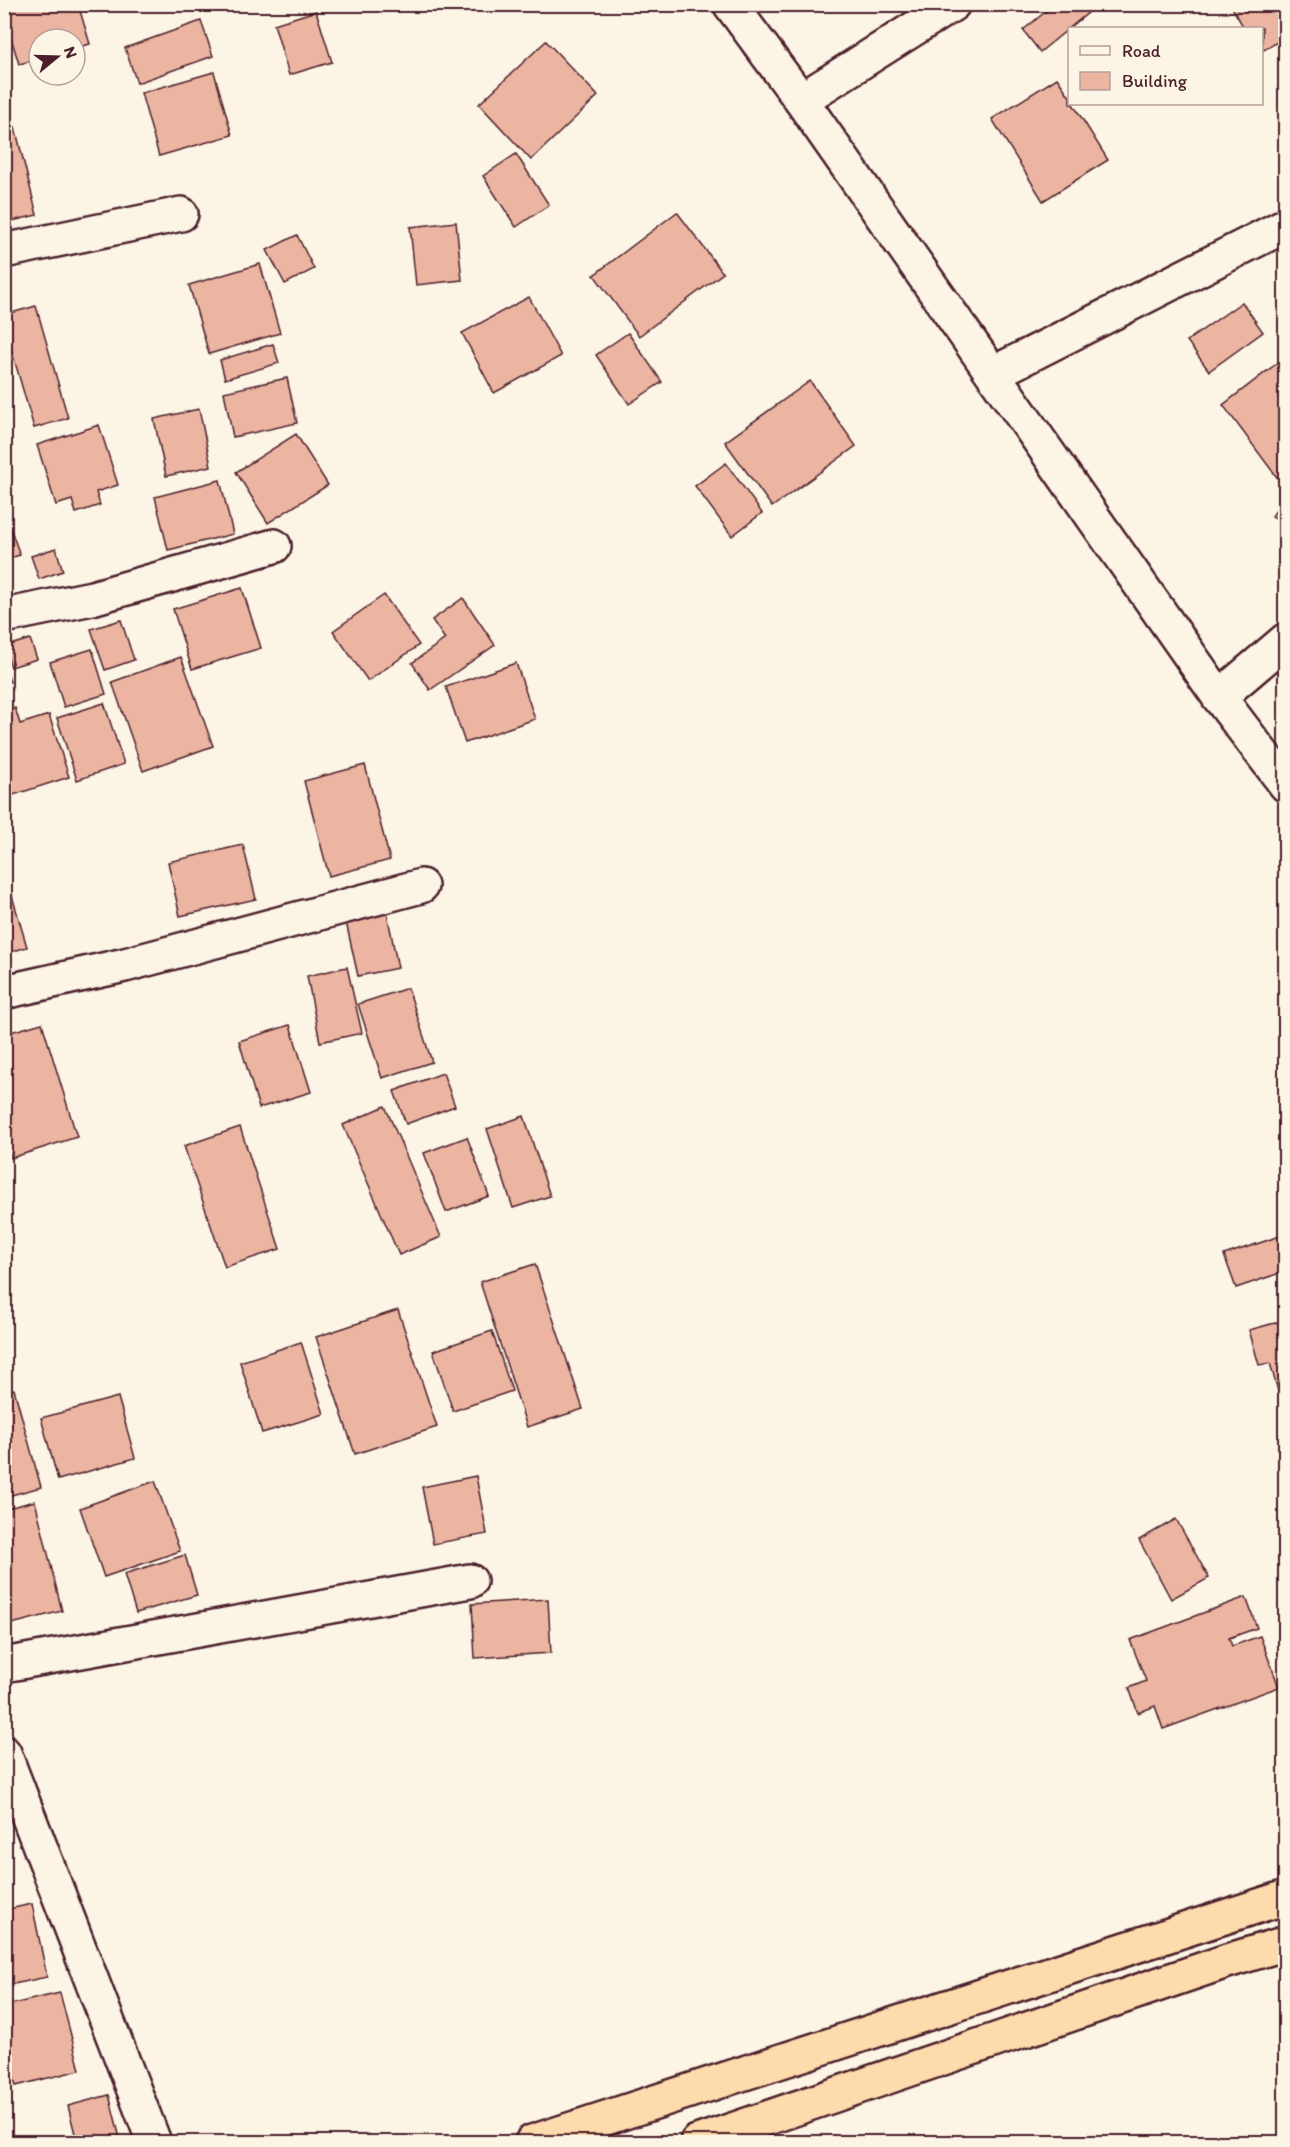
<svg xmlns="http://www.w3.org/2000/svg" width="1290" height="2147" font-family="Itim,sans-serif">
	<rect width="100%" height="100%" fill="#fcf5e5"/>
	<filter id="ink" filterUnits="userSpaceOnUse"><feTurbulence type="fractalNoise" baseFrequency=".0167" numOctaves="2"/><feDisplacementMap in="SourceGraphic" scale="12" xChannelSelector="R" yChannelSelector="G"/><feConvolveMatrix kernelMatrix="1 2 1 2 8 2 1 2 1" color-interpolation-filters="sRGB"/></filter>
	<g filter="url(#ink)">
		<!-- building -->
		<g fill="#ecb5a2" stroke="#4a1f2b" stroke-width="1.5">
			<path d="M19 4H78L90 44 75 48V39H39V59L19 64 4 15V9Z"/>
			<path d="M1055 4H1083L1089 12 1040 52 1023 30Z"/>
			<path d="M1230 4H1286V37L1262 51V28H1244Z"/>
			<path d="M316 11 332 62 289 75 274 24Z"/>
			<path d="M201 21 213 56 137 83 125 48Z"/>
			<path d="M546 41 598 96 531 160 479 104Z"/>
			<path d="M214 72 232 135 159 156 141 93Z"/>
			<path d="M1057 78 1070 97V104H1073L1108 160 1043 201 992 119Z"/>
			<path d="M15 127 37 215 4 223V130Z"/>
			<path d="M516 154 549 205 516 227 483 176Z"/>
			<path d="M677 212 723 273 639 336 594 275Z"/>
			<path d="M456 222 462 280 416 285 410 227Z"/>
			<path d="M297 235 314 269 285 284 267 250Z"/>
			<path d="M260 264 280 333 209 354 189 285Z"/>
			<path d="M529 297 561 356 494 393 462 333Z"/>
			<path d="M1242 302 1263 332 1209 371 1187 341Z"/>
			<path d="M36 306 68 418 34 428 4 324V315Z"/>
			<path d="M628 333 662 382 629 404 596 355Z"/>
			<path d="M273 344 279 363 225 379 220 360Z"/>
			<path d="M1280 361 1286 369V482L1282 484 1223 405Z"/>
			<path d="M287 378 297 423 233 437 224 392Z"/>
			<path d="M810 381 856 446 772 507 725 442Z"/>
			<path d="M199 409 211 466 166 476 154 419Z"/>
			<path d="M99 425 118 485 96 492 100 505 76 513 72 500 56 505 37 445Z"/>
			<path d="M296 434 328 485 268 523 236 472Z"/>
			<path d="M726 463 762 513 732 536 695 486Z"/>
			<path d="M220 480 233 534 168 550 155 497Z"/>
			<path d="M1286 496V525H1285L1272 516Z"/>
			<path d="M4 511 20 555 4 560Z"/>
			<path d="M56 548 63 571 39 579 31 556Z"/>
			<path d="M242 588 261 648 192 669 173 609Z"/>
			<path d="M384 595 419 645 368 681 333 631Z"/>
			<path d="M463 598 495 645 430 690 412 663 445 639 432 620Z"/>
			<path d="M121 620 134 660 105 670 91 629Z"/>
			<path d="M30 639 37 659 11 667 4 647Z"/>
			<path d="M92 649 106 694 64 707 50 662Z"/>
			<path d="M181 657 213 746 143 771 112 682Z"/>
			<path d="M516 663 535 719 465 743 446 687Z"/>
			<path d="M4 665 10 682 4 683Z"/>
			<path d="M104 703 124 764 77 780 57 718Z"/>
			<path d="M15 708 20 724 49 715 69 777 4 798V712Z"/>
			<path d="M365 765 390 860 329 876 304 781Z"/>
			<path d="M243 845 256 899 180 916 168 862Z"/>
			<path d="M8 882 27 947 4 954V883Z"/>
			<path d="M387 913 398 968 358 976 346 922Z"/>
			<path d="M347 967 362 1033 320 1042 307 976Z"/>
			<path d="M408 988 432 1062 382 1078 358 1004Z"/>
			<path d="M42 1023 77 1137 11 1158 4 1137V1034Z"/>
			<path d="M290 1025 311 1092 259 1108 239 1041Z"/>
			<path d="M443 1073 455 1106 406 1124 394 1091Z"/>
			<path d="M385 1106 441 1237 399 1255 343 1125Z"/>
			<path d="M524 1116 550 1196 513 1208 487 1129Z"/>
			<path d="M240 1127 280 1249 225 1267 184 1146Z"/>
			<path d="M467 1137 489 1196 446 1212 424 1153Z"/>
			<path d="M1286 1234V1271L1236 1288 1224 1255Z"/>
			<path d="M535 1264 583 1409 527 1427 480 1282Z"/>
			<path d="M398 1310 437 1427 355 1454 316 1337Z"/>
			<path d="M1286 1320V1419L1270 1363 1259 1365 1249 1330Z"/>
			<path d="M492 1331 512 1391 453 1411 433 1351Z"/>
			<path d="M301 1342 324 1414 262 1433 240 1362Z"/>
			<path d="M14 1389 41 1487 4 1497V1391Z"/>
			<path d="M118 1397 135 1458 58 1480 41 1418Z"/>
			<path d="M476 1476 487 1534 433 1544 422 1487Z"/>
			<path d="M155 1481 180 1551 104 1577 80 1508Z"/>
			<path d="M35 1501 62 1611 4 1626V1509Z"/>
			<path d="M1176 1519 1209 1578 1171 1599 1139 1540Z"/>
			<path d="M185 1555 197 1595 136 1613 124 1574Z"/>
			<path d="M1246 1597 1257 1628 1229 1638 1232 1646 1260 1636 1279 1687 1163 1729 1155 1706 1138 1713 1129 1688 1146 1681 1130 1640Z"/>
			<path d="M548 1599 551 1653 475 1658 472 1604Z"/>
			<path d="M32 1904 47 1977 4 1986V1910Z"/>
			<path d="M60 1993 80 2070 16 2086 4 2041V2006Z"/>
			<path d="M109 2095 121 2142H77L68 2106Z"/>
		</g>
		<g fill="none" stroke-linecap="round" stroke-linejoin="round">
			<defs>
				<g id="street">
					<path d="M730 4 801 100 1219 697 1286 785"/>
					<path d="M801 100 953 4"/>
					<path d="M4 251 181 214"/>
					<path d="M994 373 1286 225"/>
					<path d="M4 616 92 598 274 546"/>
					<path d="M1219 697 1286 640"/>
					<path d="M4 992 125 965 421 886"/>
					<path d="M4 1665 470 1581"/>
					<path d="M4 1753 154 2142"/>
				</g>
				<g id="highway">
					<path d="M532 2142 1286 1897"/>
					<path d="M697 2142 1227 1961 1286 1943"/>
				</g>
			</defs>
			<!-- street casing -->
			<use href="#street" stroke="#4a1f2b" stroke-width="38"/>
			<!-- highway casing -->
			<use href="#highway" stroke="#4a1f2b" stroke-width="38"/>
			<!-- street -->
			<use href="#street" stroke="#fcf5e5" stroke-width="33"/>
			<!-- highway -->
			<use href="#highway" stroke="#fedbac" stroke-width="33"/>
		</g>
	</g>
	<!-- margin -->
	<rect width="1290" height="2147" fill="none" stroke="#fcf5e5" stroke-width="24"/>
	<rect x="12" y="12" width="1266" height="2123" fill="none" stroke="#4a1f2b" stroke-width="2" filter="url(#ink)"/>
	<!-- legend -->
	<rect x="1068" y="27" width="195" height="78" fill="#fcf5e5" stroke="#b59f9b" stroke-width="1.5"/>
	<rect x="1080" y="46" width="30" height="9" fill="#fcf5e5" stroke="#b59f9b" stroke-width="1.5"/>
	<text x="1122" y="57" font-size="18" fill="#4a1f2b">Road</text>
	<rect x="1080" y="72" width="30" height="18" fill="#ecb5a2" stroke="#b59f9b" stroke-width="1.5"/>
	<text x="1122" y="87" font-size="18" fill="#4a1f2b">Building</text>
	<!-- north arrow -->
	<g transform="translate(57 57) rotate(71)"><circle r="28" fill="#fcf5e5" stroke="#b59f9b" stroke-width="1.5"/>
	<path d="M0-4.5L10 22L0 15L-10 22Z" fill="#4a1f2b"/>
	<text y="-9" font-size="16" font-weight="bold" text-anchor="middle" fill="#4a1f2b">N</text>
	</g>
</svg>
